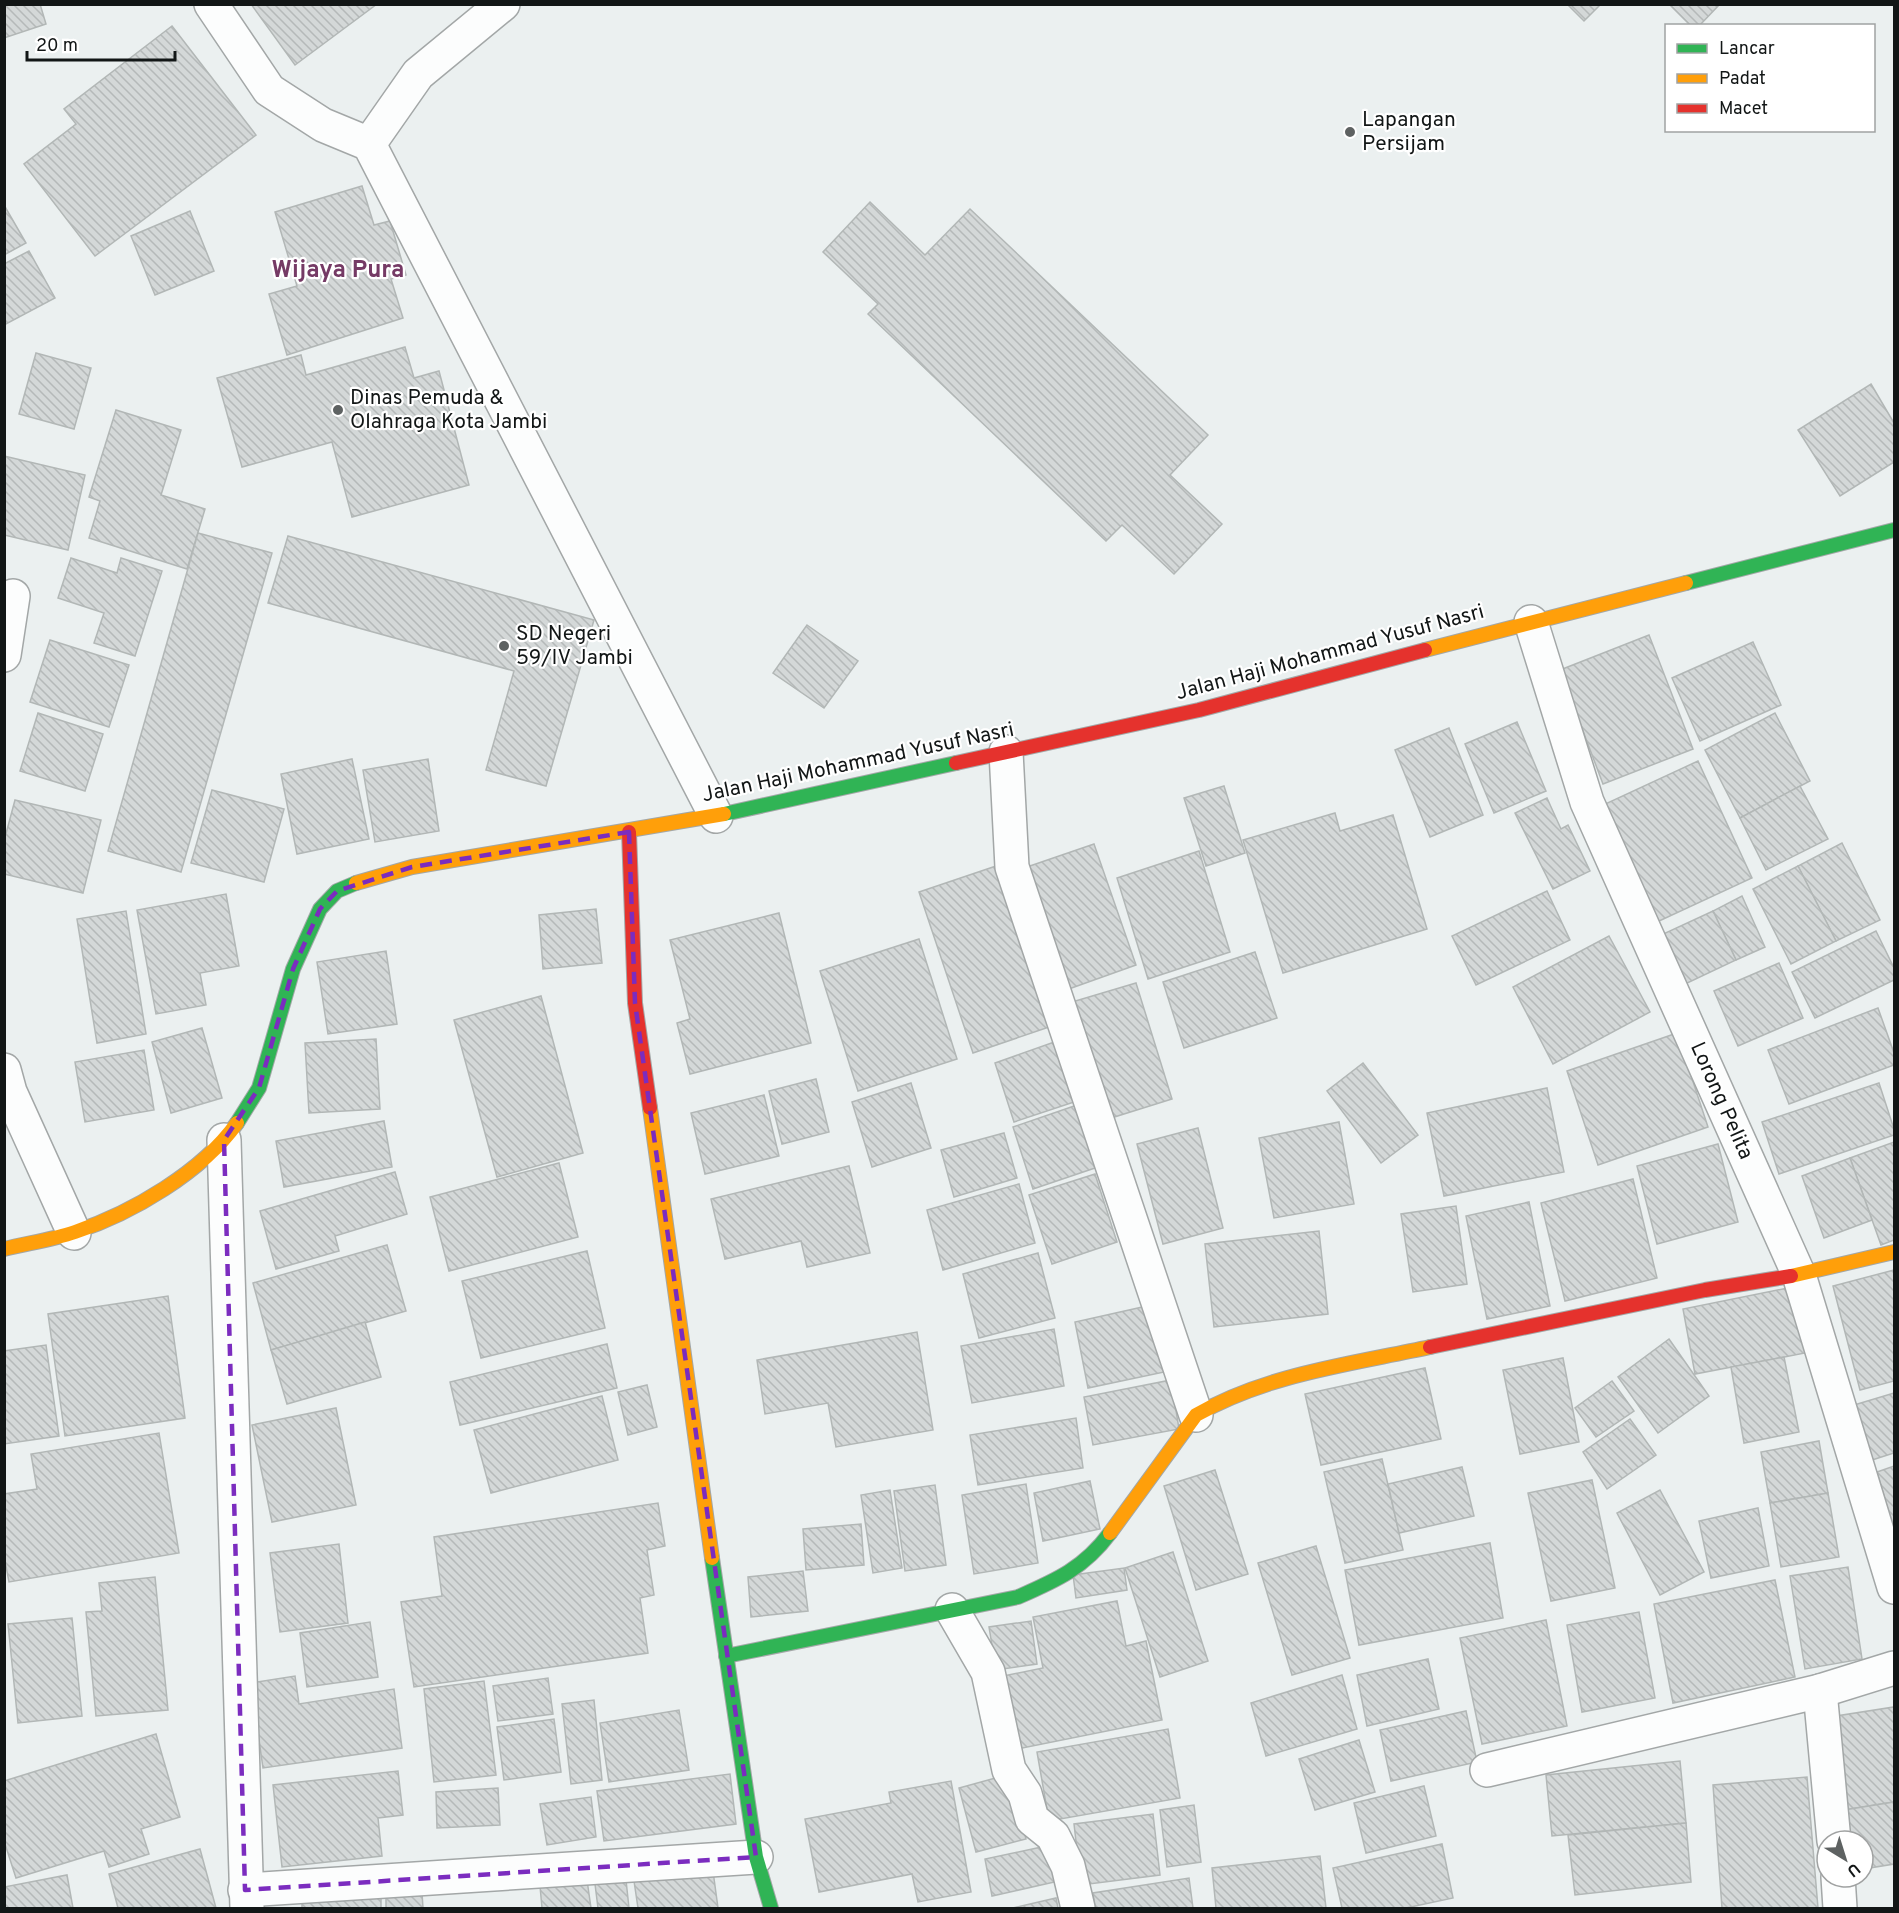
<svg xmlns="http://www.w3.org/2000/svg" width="1899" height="1913" font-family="Overpass,sans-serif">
	<defs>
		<pattern id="building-back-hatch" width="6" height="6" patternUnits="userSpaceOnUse" patternTransform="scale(1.5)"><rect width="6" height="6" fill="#d4d8d8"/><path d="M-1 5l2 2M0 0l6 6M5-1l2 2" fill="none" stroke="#b5b9b9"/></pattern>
	</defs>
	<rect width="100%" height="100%" fill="#ebf0f0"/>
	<!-- building -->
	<g fill="url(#building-back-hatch)" stroke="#b2b7b6" stroke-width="1.5">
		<path d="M4 4H40L46 24 4 38Z"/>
		<path d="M251 4H377L295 65Z"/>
		<path d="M1567 4H1601L1584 21Z"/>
		<path d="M1669 4H1720L1699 26H1691Z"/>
		<path d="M172 26 256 135 95 256 24 164 76 124 64 109Z"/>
		<path d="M362 186 374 225 390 221 406 275 391 279 403 318 287 355 269 294 297 286 275 212Z"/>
		<path d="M870 202 925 255 970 209 1208 435 1170 475 1222 524 1174 574 1122 525 1106 541 868 314 878 304 823 252Z"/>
		<path d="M4 205 26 243 4 255Z"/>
		<path d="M190 211 214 271 155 295 131 236Z"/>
		<path d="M29 251 55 298 4 325V264Z"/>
		<path d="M405 347 414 378 439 371 469 485 352 517 332 442 242 467 217 378 301 355 306 375Z"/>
		<path d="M36 353 91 368 74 429 19 414Z"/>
		<path d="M1871 384 1894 423V462L1840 496 1798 430Z"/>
		<path d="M116 410 181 430 161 495 205 509 187 569 89 538 100 501 89 497Z"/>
		<path d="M4 456 85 475 68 550 4 535Z"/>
		<path d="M198 533 272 553 181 872 108 851Z"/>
		<path d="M288 536 594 620 546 786 486 770 514 671 268 603Z"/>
		<path d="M71 558 117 573 121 558 162 571 135 656 94 643 104 613 58 598Z"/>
		<path d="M807 625 858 661 824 708 773 673Z"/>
		<path d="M1649 635 1693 749 1603 784 1560 670Z"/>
		<path d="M50 640 129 665 109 727 30 702Z"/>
		<path d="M1753 642 1781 705 1700 741 1672 678Z"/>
		<path d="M38 713 103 734 85 791 20 771Z"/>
		<path d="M1775 713 1810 781 1740 818 1705 750Z"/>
		<path d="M1517 722 1546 791 1494 813 1465 744Z"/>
		<path d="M1449 728 1483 815 1430 837 1395 750Z"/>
		<path d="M352 759 369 839 297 854 281 774Z"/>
		<path d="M428 759 439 831 375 842 363 770Z"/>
		<path d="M1698 761 1752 878 1657 922 1603 805Z"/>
		<path d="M1224 786 1245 853 1206 866 1184 798Z"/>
		<path d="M1800 786 1828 839 1766 870 1740 818Z"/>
		<path d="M212 790 284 809 264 882 191 863Z"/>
		<path d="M1547 798 1561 829 1568 825 1590 871 1553 889 1515 813Z"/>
		<path d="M15 800 101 820 83 893 4 874V841Z"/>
		<path d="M1335 813 1340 831 1393 815 1427 929 1283 973 1243 840Z"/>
		<path d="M1842 843 1880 920 1836 941 1798 866Z"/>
		<path d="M1094 844 1136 965 1066 990 1024 868Z"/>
		<path d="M1199 851 1230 952 1148 979 1117 878Z"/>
		<path d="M999 865 1052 1026 973 1053 919 892Z"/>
		<path d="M1798 866 1836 941 1791 964 1753 889Z"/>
		<path d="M1547 891 1570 940 1476 985 1452 936Z"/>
		<path d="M226 894 239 966 200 973 206 1005 156 1014 137 910Z"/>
		<path d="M1742 896 1765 947 1736 960 1713 911Z"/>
		<path d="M596 909 602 963 543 969 539 915Z"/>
		<path d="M126 911 146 1034 97 1043 77 919Z"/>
		<path d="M1713 911 1736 960 1683 985 1661 935Z"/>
		<path d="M779 913 811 1043 690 1074 677 1023 690 1019 670 940Z"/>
		<path d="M1876 931 1894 968V980L1815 1018 1792 972Z"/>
		<path d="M1609 936 1650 1012 1553 1064 1513 987Z"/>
		<path d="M919 939 957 1059 858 1091 820 971Z"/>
		<path d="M386 951 397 1024 328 1034 317 962Z"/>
		<path d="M1255 952 1277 1018 1184 1048 1163 982Z"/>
		<path d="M1779 963 1803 1018 1738 1046 1714 991Z"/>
		<path d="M1136 983 1172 1099 1108 1119 1072 1002Z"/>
		<path d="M541 996 583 1153 497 1177 454 1020Z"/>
		<path d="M1878 1008 1894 1053V1065L1789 1104 1768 1050Z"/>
		<path d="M202 1028 222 1098 171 1113 152 1042Z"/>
		<path d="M1677 1033 1708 1127 1598 1165 1567 1071Z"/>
		<path d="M376 1039 380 1109 309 1113 305 1043Z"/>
		<path d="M1060 1040 1080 1100 1014 1122 995 1063Z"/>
		<path d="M144 1050 154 1110 85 1122 75 1062Z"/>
		<path d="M1363 1063 1418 1135 1381 1163 1327 1091Z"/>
		<path d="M816 1079 829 1132 782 1144 769 1091Z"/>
		<path d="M911 1083 931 1148 872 1167 852 1102Z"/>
		<path d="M1879 1083 1894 1129V1135L1779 1174 1762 1122Z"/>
		<path d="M1547 1088 1564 1172 1444 1196 1427 1113Z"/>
		<path d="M764 1095 779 1156 705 1174 691 1113Z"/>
		<path d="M1077 1105 1098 1167 1033 1189 1013 1127Z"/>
		<path d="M384 1121 392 1167 284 1187 276 1141Z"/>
		<path d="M1339 1122 1354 1204 1274 1218 1259 1138Z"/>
		<path d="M1198 1128 1223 1228 1163 1244 1137 1144Z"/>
		<path d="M1004 1133 1017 1178 954 1197 941 1150Z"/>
		<path d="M1894 1142V1240L1881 1245 1850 1158Z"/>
		<path d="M1718 1144 1738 1222 1657 1244 1637 1166Z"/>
		<path d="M1850 1158 1872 1220 1824 1238 1802 1176Z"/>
		<path d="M559 1163 578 1237 449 1271 430 1197Z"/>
		<path d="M849 1166 870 1253 807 1267 801 1241 725 1259 711 1199Z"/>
		<path d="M395 1172 407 1214 335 1236 339 1251 276 1269 260 1211Z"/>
		<path d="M1095 1174 1117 1242 1052 1264 1029 1195Z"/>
		<path d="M1633 1179 1657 1278 1565 1301 1541 1203Z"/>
		<path d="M1019 1184 1035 1243 943 1270 927 1210Z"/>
		<path d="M1529 1202 1550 1306 1487 1319 1466 1216Z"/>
		<path d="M1456 1206 1467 1284 1413 1292 1401 1214Z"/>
		<path d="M1319 1231 1328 1314 1214 1327 1205 1244Z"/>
		<path d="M387 1245 406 1311 271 1350 253 1283Z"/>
		<path d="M587 1251 605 1328 481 1358 462 1281Z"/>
		<path d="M1038 1253 1055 1318 979 1338 963 1274Z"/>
		<path d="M1894 1270V1381L1860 1390 1833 1286Z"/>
		<path d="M1793 1287 1805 1353 1695 1374 1683 1309Z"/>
		<path d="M168 1296 185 1418 65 1436 48 1314Z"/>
		<path d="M1156 1304 1169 1371 1088 1388 1075 1322Z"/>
		<path d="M365 1322 381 1377 287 1404 271 1350Z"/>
		<path d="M1054 1329 1064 1386 972 1403 961 1346Z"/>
		<path d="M917 1332 933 1430 836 1447 828 1403 765 1414 757 1360Z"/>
		<path d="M1669 1339 1709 1396 1658 1433 1618 1377Z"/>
		<path d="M607 1344 617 1388 460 1425 450 1382Z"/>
		<path d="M46 1345 59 1436 4 1444V1351Z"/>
		<path d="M1784 1357 1799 1432 1744 1443 1731 1367Z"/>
		<path d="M1563 1358 1579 1442 1520 1454 1503 1370Z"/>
		<path d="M1425 1368 1441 1439 1321 1465 1305 1394Z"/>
		<path d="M1171 1380 1179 1429 1093 1445 1084 1397Z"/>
		<path d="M1612 1381 1634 1411 1596 1437 1575 1408Z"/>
		<path d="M647 1385 657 1427 628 1435 618 1392Z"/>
		<path d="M1894 1393V1453L1869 1461 1854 1405Z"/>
		<path d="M602 1396 618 1460 491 1493 474 1430Z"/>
		<path d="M336 1408 356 1505 272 1522 252 1425Z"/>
		<path d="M1076 1418 1083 1468 978 1485 970 1435Z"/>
		<path d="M1630 1419 1656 1455 1607 1489 1583 1452Z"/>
		<path d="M159 1433 179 1553 9 1582 4 1556V1494L37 1489 31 1454Z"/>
		<path d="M1819 1441 1828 1493 1770 1503 1761 1452Z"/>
		<path d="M1382 1459 1403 1550 1345 1563 1324 1472Z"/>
		<path d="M1894 1466V1530L1877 1472Z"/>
		<path d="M1462 1467 1474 1516 1399 1533 1388 1484Z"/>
		<path d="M1215 1470 1248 1574 1196 1590 1164 1486Z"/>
		<path d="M1592 1480 1615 1588 1551 1601 1528 1493Z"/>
		<path d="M1090 1481 1100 1529 1043 1541 1034 1493Z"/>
		<path d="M1026 1484 1038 1563 974 1574 962 1495Z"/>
		<path d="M935 1485 946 1565 905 1571 894 1491Z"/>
		<path d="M890 1490 902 1568 873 1573 861 1495Z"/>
		<path d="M1660 1490 1704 1572 1660 1595 1617 1513Z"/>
		<path d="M1828 1493 1839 1557 1781 1567 1770 1503Z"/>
		<path d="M658 1503 665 1546 647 1550 654 1595 640 1598 648 1653 414 1687 401 1602 442 1596 434 1537Z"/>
		<path d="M1758 1508 1769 1566 1711 1578 1699 1521Z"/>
		<path d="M861 1524 864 1565 806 1570 803 1529Z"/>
		<path d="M1490 1543 1503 1618 1359 1645 1345 1570Z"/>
		<path d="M339 1544 348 1623 280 1632 270 1553Z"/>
		<path d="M1316 1546 1350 1658 1292 1675 1258 1563Z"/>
		<path d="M1173 1552 1208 1661 1160 1677 1125 1568Z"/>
		<path d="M1848 1567 1862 1659 1805 1669 1790 1576Z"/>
		<path d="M1124 1568 1127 1590 1076 1598 1073 1575Z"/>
		<path d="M803 1571 808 1611 751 1617 748 1577Z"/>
		<path d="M155 1577 168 1710 96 1716 86 1612 102 1611 99 1583Z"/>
		<path d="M1775 1580 1795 1677 1673 1703 1654 1604Z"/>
		<path d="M1117 1601 1126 1646 1146 1641 1162 1720 1012 1750 998 1677 1043 1668 1033 1617Z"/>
		<path d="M1639 1612 1655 1698 1582 1712 1567 1625Z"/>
		<path d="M72 1618 82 1716 18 1723 8 1624Z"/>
		<path d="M1546 1620 1567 1726 1482 1744 1460 1638Z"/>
		<path d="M1031 1621 1037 1664 996 1670 989 1627Z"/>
		<path d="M370 1622 378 1677 307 1687 300 1633Z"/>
		<path d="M1428 1659 1439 1709 1367 1726 1357 1675Z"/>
		<path d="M1342 1675 1357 1729 1266 1756 1251 1703Z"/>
		<path d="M295 1676 299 1704 394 1689 402 1748 263 1768 251 1683Z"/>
		<path d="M548 1678 553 1714 498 1721 493 1686Z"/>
		<path d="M484 1681 496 1775 434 1782 424 1689Z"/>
		<path d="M594 1700 602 1780 571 1784 562 1704Z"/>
		<path d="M1894 1707V1802L1844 1810 1830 1717Z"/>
		<path d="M679 1710 689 1770 609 1782 600 1723Z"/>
		<path d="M1466 1711 1477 1762 1391 1781 1380 1730Z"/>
		<path d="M554 1719 561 1772 504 1780 497 1727Z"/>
		<path d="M1168 1729 1180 1798 1049 1821 1037 1752Z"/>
		<path d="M156 1734 180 1817 141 1829 149 1854 109 1867 104 1851 16 1878 4 1841V1781Z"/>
		<path d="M1359 1740 1375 1792 1315 1810 1299 1759Z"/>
		<path d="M1680 1761 1686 1823 1552 1836 1546 1775Z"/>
		<path d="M398 1771 403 1815 378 1818 382 1856 282 1867 273 1785Z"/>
		<path d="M730 1774 736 1824 604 1841 597 1791Z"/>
		<path d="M1010 1774 1026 1839 976 1852 959 1788Z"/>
		<path d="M1807 1777 1818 1908H1722L1713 1785Z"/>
		<path d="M951 1781 971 1892 918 1902 912 1874 819 1892 805 1819 891 1803 889 1792Z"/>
		<path d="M1424 1786 1436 1836 1366 1853 1354 1803Z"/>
		<path d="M498 1788 500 1825 437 1828 436 1792Z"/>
		<path d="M591 1797 596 1837 547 1845 540 1804Z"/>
		<path d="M1894 1802V1864L1863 1869V1841H1848L1844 1810Z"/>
		<path d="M1194 1805 1201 1862 1167 1867 1160 1810Z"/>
		<path d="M1153 1814 1160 1875 1081 1885 1074 1824Z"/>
		<path d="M1686 1823 1691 1882 1575 1895 1568 1835Z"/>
		<path d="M1442 1844 1453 1898 1406 1908H1342L1333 1868Z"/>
		<path d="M1051 1845 1059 1881 992 1896 985 1859Z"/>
		<path d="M200 1849 216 1908H118L109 1874Z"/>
		<path d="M1320 1856 1326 1908H1216L1212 1868Z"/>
		<path d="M713 1871 718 1908H638L634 1881Z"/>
		<path d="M67 1875 73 1908H4V1887Z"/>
		<path d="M1189 1878 1193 1908H1095L1093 1893Z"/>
		<path d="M587 1880 591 1908H542L540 1886Z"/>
		<path d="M626 1880 629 1908H598L595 1884Z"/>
		<path d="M422 1893 423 1908H386V1896Z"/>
		<path d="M381 1897V1908H302V1900Z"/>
		<path d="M1056 1898 1058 1908H1013Z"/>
	</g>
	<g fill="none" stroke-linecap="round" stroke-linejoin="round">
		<defs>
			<g id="street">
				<path d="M211 4 269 90 323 125 369 144 716 816"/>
				<path d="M369 144 418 74 503 4"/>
				<path d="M1531 622 1587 802 1799 1275 1894 1587"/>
				<path d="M4 655 13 596"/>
				<path d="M1006 752 1012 867 1196 1415"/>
				<path d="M4 1070 10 1092 74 1233"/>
				<path d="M224 1140 247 1908"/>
				<path d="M952 1610 988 1672 1009 1770 1025 1794 1032 1819 1053 1836 1068 1866 1078 1908"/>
				<path d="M1820 1691 1834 1841"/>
				<path d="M1487 1770 1820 1691 1894 1668"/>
				<path d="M1838 1877 1840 1908"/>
				<path d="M245 1890 756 1857"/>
			</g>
			<g id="fast">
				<path d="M1686 583 1894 530"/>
				<path d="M724 814 956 763"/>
				<path d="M237 1123 259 1088 293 969 320 909 337 891 356 883"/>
				<path d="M712 1558 756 1857 771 1908"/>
				<path d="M726 1656 1018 1597C1057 1580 1084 1568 1110 1533"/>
			</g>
			<g id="slow">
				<path d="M1425 650 1686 583"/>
				<path d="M356 883 412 867 724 814"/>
				<path d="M650 1108 712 1558"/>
				<path d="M4 1249C28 1243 52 1240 75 1232 132 1213 202 1172 237 1123"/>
				<path d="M1791 1276 1894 1252"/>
				<path d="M1110 1533 1196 1415C1267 1374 1352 1364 1430 1347"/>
			</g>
			<g id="jam">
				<path d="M956 763 1199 710 1425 650"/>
				<path d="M629 832 635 1003 650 1108"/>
				<path d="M1430 1347 1705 1290 1791 1276"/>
			</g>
		</defs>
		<!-- street casing -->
		<use href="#street" stroke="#a3a7a7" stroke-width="36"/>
		<!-- fast casing -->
		<use href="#fast" stroke="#a3a7a7" stroke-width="16"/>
		<!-- slow casing -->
		<use href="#slow" stroke="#a3a7a7" stroke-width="16"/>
		<!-- jam casing -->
		<use href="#jam" stroke="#a3a7a7" stroke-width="16"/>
		<!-- street -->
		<use href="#street" stroke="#fcfdfd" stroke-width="33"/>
		<!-- fast -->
		<use href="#fast" stroke="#30b455" stroke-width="14"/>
		<!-- slow -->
		<use href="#slow" stroke="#ff9f0a" stroke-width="14"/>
		<!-- jam -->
		<use href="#jam" stroke="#e5322d" stroke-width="14"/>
	</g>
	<!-- marked area -->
	<path fill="none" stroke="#7b2cbf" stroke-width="4.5" stroke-dasharray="12 8" stroke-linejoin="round" d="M629 832 635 1003 756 1857 245 1890 224 1140 259 1088 293 969 320 909 337 891 412 867Z"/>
	<!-- markers -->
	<g fill="#5e6262" stroke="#fff" stroke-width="2">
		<circle cx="1350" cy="132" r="6"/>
		<circle cx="338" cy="410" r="6"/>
		<circle cx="504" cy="646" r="6"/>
	</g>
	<g text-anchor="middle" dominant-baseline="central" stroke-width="4.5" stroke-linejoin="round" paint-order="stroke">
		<!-- poi labels -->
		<g font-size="21" fill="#121616" stroke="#fff" text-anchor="start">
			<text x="1362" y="120">Lapangan<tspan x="1362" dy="24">Persijam</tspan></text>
			<text x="350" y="398">Dinas Pemuda &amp;<tspan x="350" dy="24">Olahraga Kota Jambi</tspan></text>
			<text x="516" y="634">SD Negeri<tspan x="516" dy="24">59/IV Jambi</tspan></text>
		</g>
		<!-- street labels -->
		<g font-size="21" fill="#121616" stroke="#fff">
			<text transform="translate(1330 653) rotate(-15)">Jalan Haji Mohammad Yusuf Nasri</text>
			<text transform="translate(858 763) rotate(-12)">Jalan Haji Mohammad Yusuf Nasri</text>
			<text transform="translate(1721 1101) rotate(66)">Lorong Pelita</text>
		</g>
		<!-- quarter labels -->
		<g font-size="24" font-weight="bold" fill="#753a65" stroke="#fff">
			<text x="338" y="271">Wijaya Pura</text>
		</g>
	</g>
	<!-- border -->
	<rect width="1899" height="1913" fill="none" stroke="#121616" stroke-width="12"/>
	<!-- legend -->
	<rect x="1665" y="24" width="210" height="108" fill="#ffffff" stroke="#a0a2a2" stroke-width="1.5"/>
	<rect x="1677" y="44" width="30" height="9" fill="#30b455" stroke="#a0a2a2" stroke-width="1.5"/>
	<text x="1719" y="54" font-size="18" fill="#121616">Lancar</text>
	<rect x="1677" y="74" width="30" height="9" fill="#ff9f0a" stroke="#a0a2a2" stroke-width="1.5"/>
	<text x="1719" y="84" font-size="18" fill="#121616">Padat</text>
	<rect x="1677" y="104" width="30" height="9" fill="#e5322d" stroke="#a0a2a2" stroke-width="1.5"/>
	<text x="1719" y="114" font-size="18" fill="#121616">Macet</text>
	<!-- north arrow -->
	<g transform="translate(1845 1859) rotate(142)"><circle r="28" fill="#ffffff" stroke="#a0a2a2" stroke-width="1.5"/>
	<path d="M0-4.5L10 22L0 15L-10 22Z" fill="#5e6262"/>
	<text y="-9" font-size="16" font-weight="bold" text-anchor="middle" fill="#121616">U</text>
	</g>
	<!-- scale -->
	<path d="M27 51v9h148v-9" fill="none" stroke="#121616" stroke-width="3"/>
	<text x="36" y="51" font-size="18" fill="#121616" stroke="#ffffff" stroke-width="4.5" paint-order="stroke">20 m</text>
</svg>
